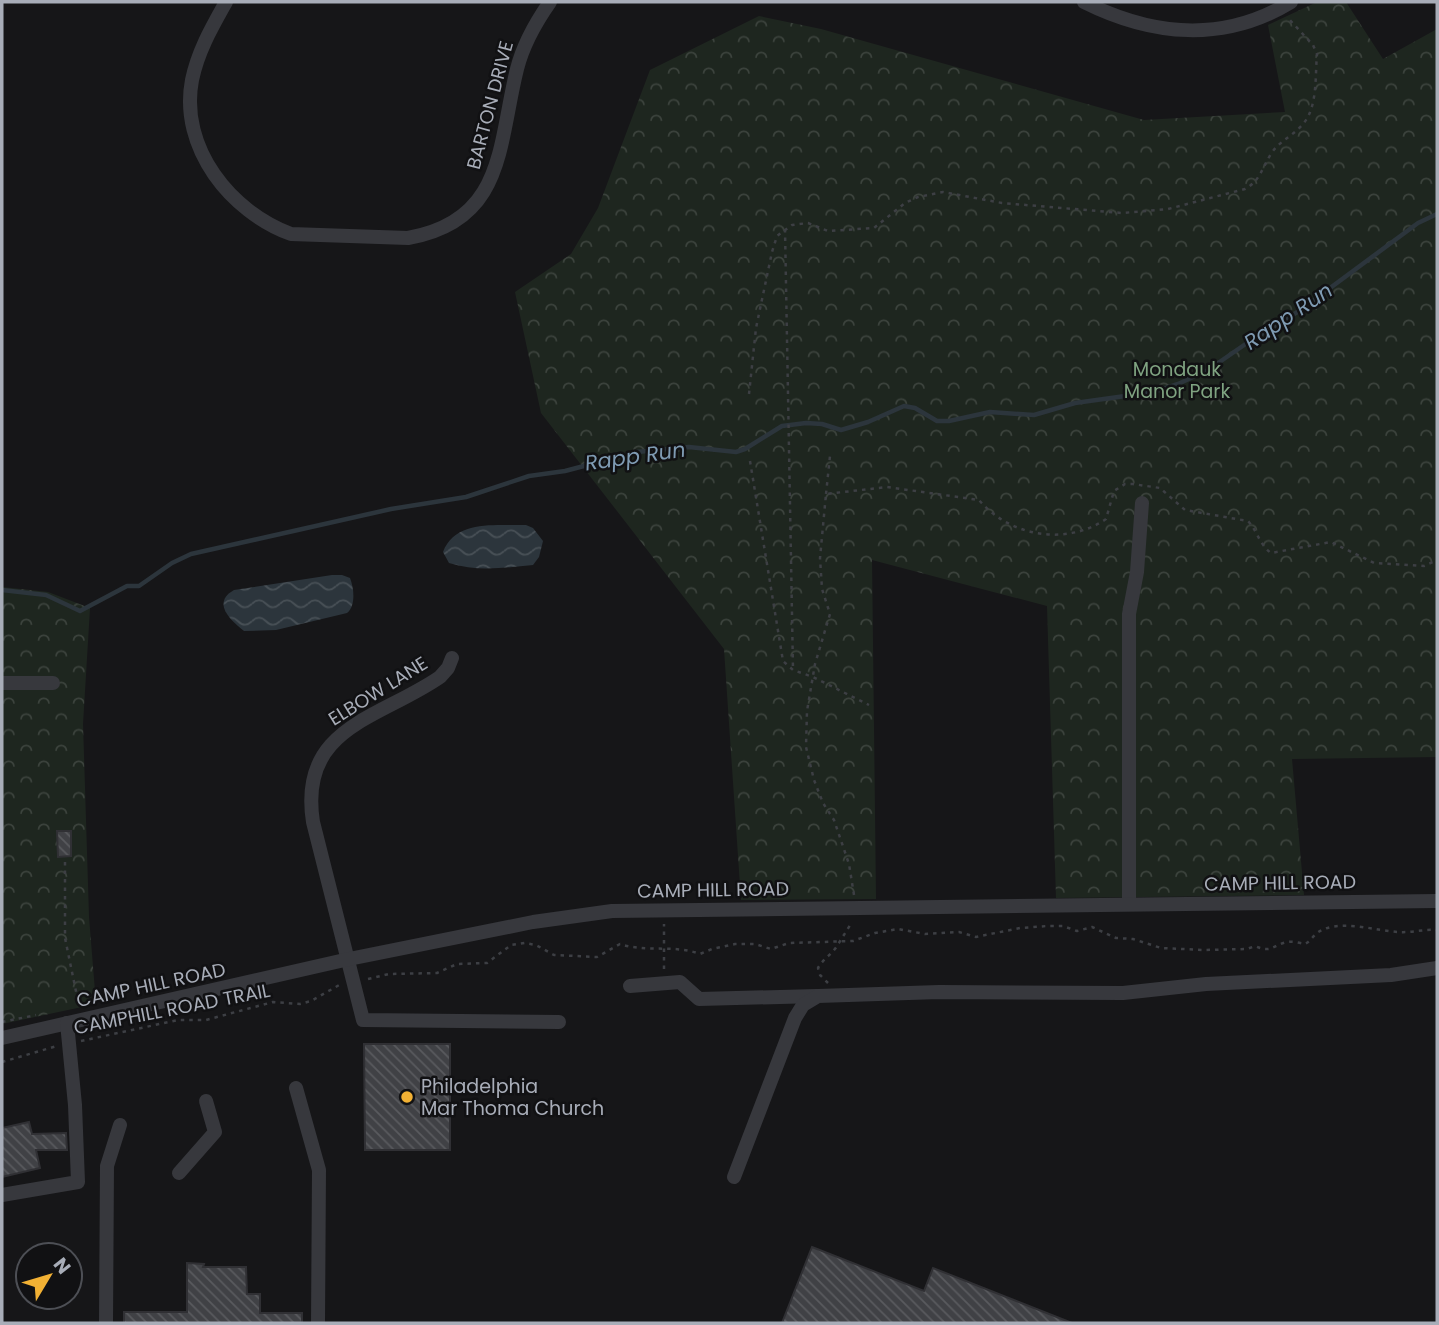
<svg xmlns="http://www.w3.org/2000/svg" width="1439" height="1325" font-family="Poppins,sans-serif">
	<defs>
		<pattern id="park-crowns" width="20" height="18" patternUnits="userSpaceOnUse" patternTransform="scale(1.75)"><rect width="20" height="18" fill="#1e261f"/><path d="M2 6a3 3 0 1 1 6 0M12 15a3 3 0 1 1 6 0" fill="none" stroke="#3c433d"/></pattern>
		<pattern id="water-waves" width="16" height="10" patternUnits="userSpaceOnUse" patternTransform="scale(1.75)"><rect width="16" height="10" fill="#2c353c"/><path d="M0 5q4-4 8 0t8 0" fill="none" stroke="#485056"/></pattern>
		<pattern id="building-back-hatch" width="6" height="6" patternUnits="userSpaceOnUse" patternTransform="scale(1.75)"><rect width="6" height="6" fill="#404145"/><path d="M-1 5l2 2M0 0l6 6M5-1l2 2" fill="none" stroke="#595a5e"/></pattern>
	</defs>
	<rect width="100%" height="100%" fill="#161618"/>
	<!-- park -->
	<g fill="url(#park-crowns)">
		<path d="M1317 2H1346L1383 59 1437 29V757L1292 759 1304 895 1056 898 1047 606 872 560 876 899 741 900 724 649 541 413 515 292 571 254 598 208 650 70 759 16 821 29 1144 120 1285 112 1268 25Z"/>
		<path d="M2 587 48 592 90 608 83 724 89 917 96 1004 2 1024Z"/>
	</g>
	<!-- water -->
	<g fill="url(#water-waves)">
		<path d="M526 525 533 528 543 541 539 557 533 565C503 568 477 572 449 563L443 552C456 519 496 526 526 525Z"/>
		<path d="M332 575H342L350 578C354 588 356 606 347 613L276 630 244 631C231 621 211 603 234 590Z"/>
	</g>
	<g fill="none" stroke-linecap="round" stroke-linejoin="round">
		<!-- stream -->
		<path stroke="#2c353c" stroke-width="4.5" d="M2 590 46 595 80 611 127 586H139L172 563 191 554 391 509 466 497 529 476 565 471 637 452 689 447 736 452 745 449 782 426 806 423 822 424 841 430 868 422 904 406 915 408 937 421H949L990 412 1034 415 1075 403 1154 392 1178 384 1208 370 1247 343 1299 311 1418 223 1437 214"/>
	</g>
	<!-- building -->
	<g fill="url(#building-back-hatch)" stroke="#303034" stroke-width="2">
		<path d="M57 831H71V856L58 857Z"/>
		<path d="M364 1044H450V1150H365Z"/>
		<path d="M29 1122 32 1134 66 1133 67 1150H36L40 1168 2 1177V1128Z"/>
		<path d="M812 1247 924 1291 933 1268 1072 1323H782Z"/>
		<path d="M187 1263 204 1264 203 1267H246L247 1294H260V1313H302V1323H124V1312H187Z"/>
	</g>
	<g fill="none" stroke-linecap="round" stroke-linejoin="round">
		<!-- path -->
		<g stroke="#3d3f44" stroke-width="2.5" stroke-dasharray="3.5 5" stroke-linecap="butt">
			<path d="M785 229 793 670"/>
			<path d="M749 394 756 328 772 252 777 236 792 225 808 223 828 231 874 228 905 203 918 197 943 192 1002 203 1122 213 1168 209 1245 189C1260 181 1262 168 1271 154 1279 141 1293 136 1303 124 1318 107 1315 75 1317 54L1313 45 1288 18"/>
			<path d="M750 461 783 661 793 670 813 677 869 705"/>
			<path d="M826 494 830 456"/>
			<path d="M65 862V938L79 1006"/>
			<path d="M854 895 849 864 834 820 823 803 814 780 806 747 807 711 815 664 830 614 822 589 820 558 826 494 887 487 979 500C1010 537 1067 546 1106 519L1114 491 1125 484H1133L1160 488 1185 510 1248 521C1258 532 1259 544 1271 553L1331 542 1374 563 1424 566 1437 560"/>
			<path d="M664 969V924"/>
			<path d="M368 979 389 974 437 973 457 964 487 963 511 945 525 943 536 945 554 955 597 957 620 944C648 953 673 944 700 954L712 949 735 944H755L771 949 789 943 853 941 875 933 898 929 925 934 959 932 976 937 1020 928 1047 926H1063L1077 931 1092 927 1116 938 1133 939 1161 948 1204 950 1247 949 1255 946C1273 954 1273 944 1288 942 1293 941 1300 943 1305 944 1311 941 1312 937 1317 933 1337 918 1377 931 1399 932 1411 933 1424 929 1437 930"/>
			<path d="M828 983 820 975 818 968C824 958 832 954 837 946 842 938 847 930 852 922"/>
			<path d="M2 1022 36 1015"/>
			<path d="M81 1041 178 1020H206L273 1002 300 1004 311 1001 341 984"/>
			<path d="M2 1062 57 1046"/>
		</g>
		<!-- minor -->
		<g stroke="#37383d" stroke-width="14">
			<path d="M226 2C212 27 198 51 192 80 179 148 231 212 291 234L408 238C505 221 498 145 517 69 523 45 536 22 550 2"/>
			<path d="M1084 2C1152 36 1224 43 1291 2"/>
			<path d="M452 658 448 668 440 677C379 719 298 727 313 822L363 1020 559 1022"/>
			<path d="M2 683H53"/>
			<path d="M1129 904V614L1137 572 1142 503"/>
			<path d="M630 986 680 982 699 999 817 996"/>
			<path d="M2 1038 349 959 533 922 612 911 1437 901"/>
			<path d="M296 1088 319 1170 318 1323"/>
			<path d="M179 1173 215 1132 206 1101"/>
			<path d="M734 1177 795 1018 803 1005 818 996 939 992 1123 993 1206 984 1391 975 1437 968"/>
			<path d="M2 1195 78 1182 75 1105 67 1023"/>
			<path d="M106 1323 107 1166 120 1125"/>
		</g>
	</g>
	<!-- markers -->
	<circle fill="#f2b134" stroke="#111113" stroke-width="2.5" cx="407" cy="1097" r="7"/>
	<g text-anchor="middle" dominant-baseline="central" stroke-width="5" stroke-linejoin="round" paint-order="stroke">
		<!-- street labels -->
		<g font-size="19" fill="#a8adb8" stroke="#111113">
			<text transform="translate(490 105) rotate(-75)">BARTON DRIVE</text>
			<text transform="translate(378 691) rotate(-32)">ELBOW LANE</text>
			<text transform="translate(1280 883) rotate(-1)">CAMP HILL ROAD</text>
			<text transform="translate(713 890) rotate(-1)">CAMP HILL ROAD</text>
			<text transform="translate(151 985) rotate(-12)">CAMP HILL ROAD</text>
			<text transform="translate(172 1009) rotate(-11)">CAMPHILL ROAD TRAIL</text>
		</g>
		<!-- park labels -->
		<g font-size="19" fill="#7fa381" stroke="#111113">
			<text x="1177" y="369">Mondauk<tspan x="1177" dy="22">Manor Park</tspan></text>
		</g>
		<!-- poi labels -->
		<g font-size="19" fill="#a8adb8" stroke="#111113" text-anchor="start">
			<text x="421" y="1086">Philadelphia<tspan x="421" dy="22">Mar Thoma Church</tspan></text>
		</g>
		<!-- water labels -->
		<g font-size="21" font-style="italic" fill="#7f9bb3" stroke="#111113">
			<text transform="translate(1288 316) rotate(-34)">Rapp Run</text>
			<text transform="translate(635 456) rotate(-8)">Rapp Run</text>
		</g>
	</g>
	<!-- border -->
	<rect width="1439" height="1325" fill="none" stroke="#a8adb8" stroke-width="7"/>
	<!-- north arrow -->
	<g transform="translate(49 1276) rotate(52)"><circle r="33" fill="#111113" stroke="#4d4f55" stroke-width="2"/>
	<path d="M0-5L12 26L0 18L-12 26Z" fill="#f2b134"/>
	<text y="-10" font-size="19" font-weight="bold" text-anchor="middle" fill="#a8adb8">N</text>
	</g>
</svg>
